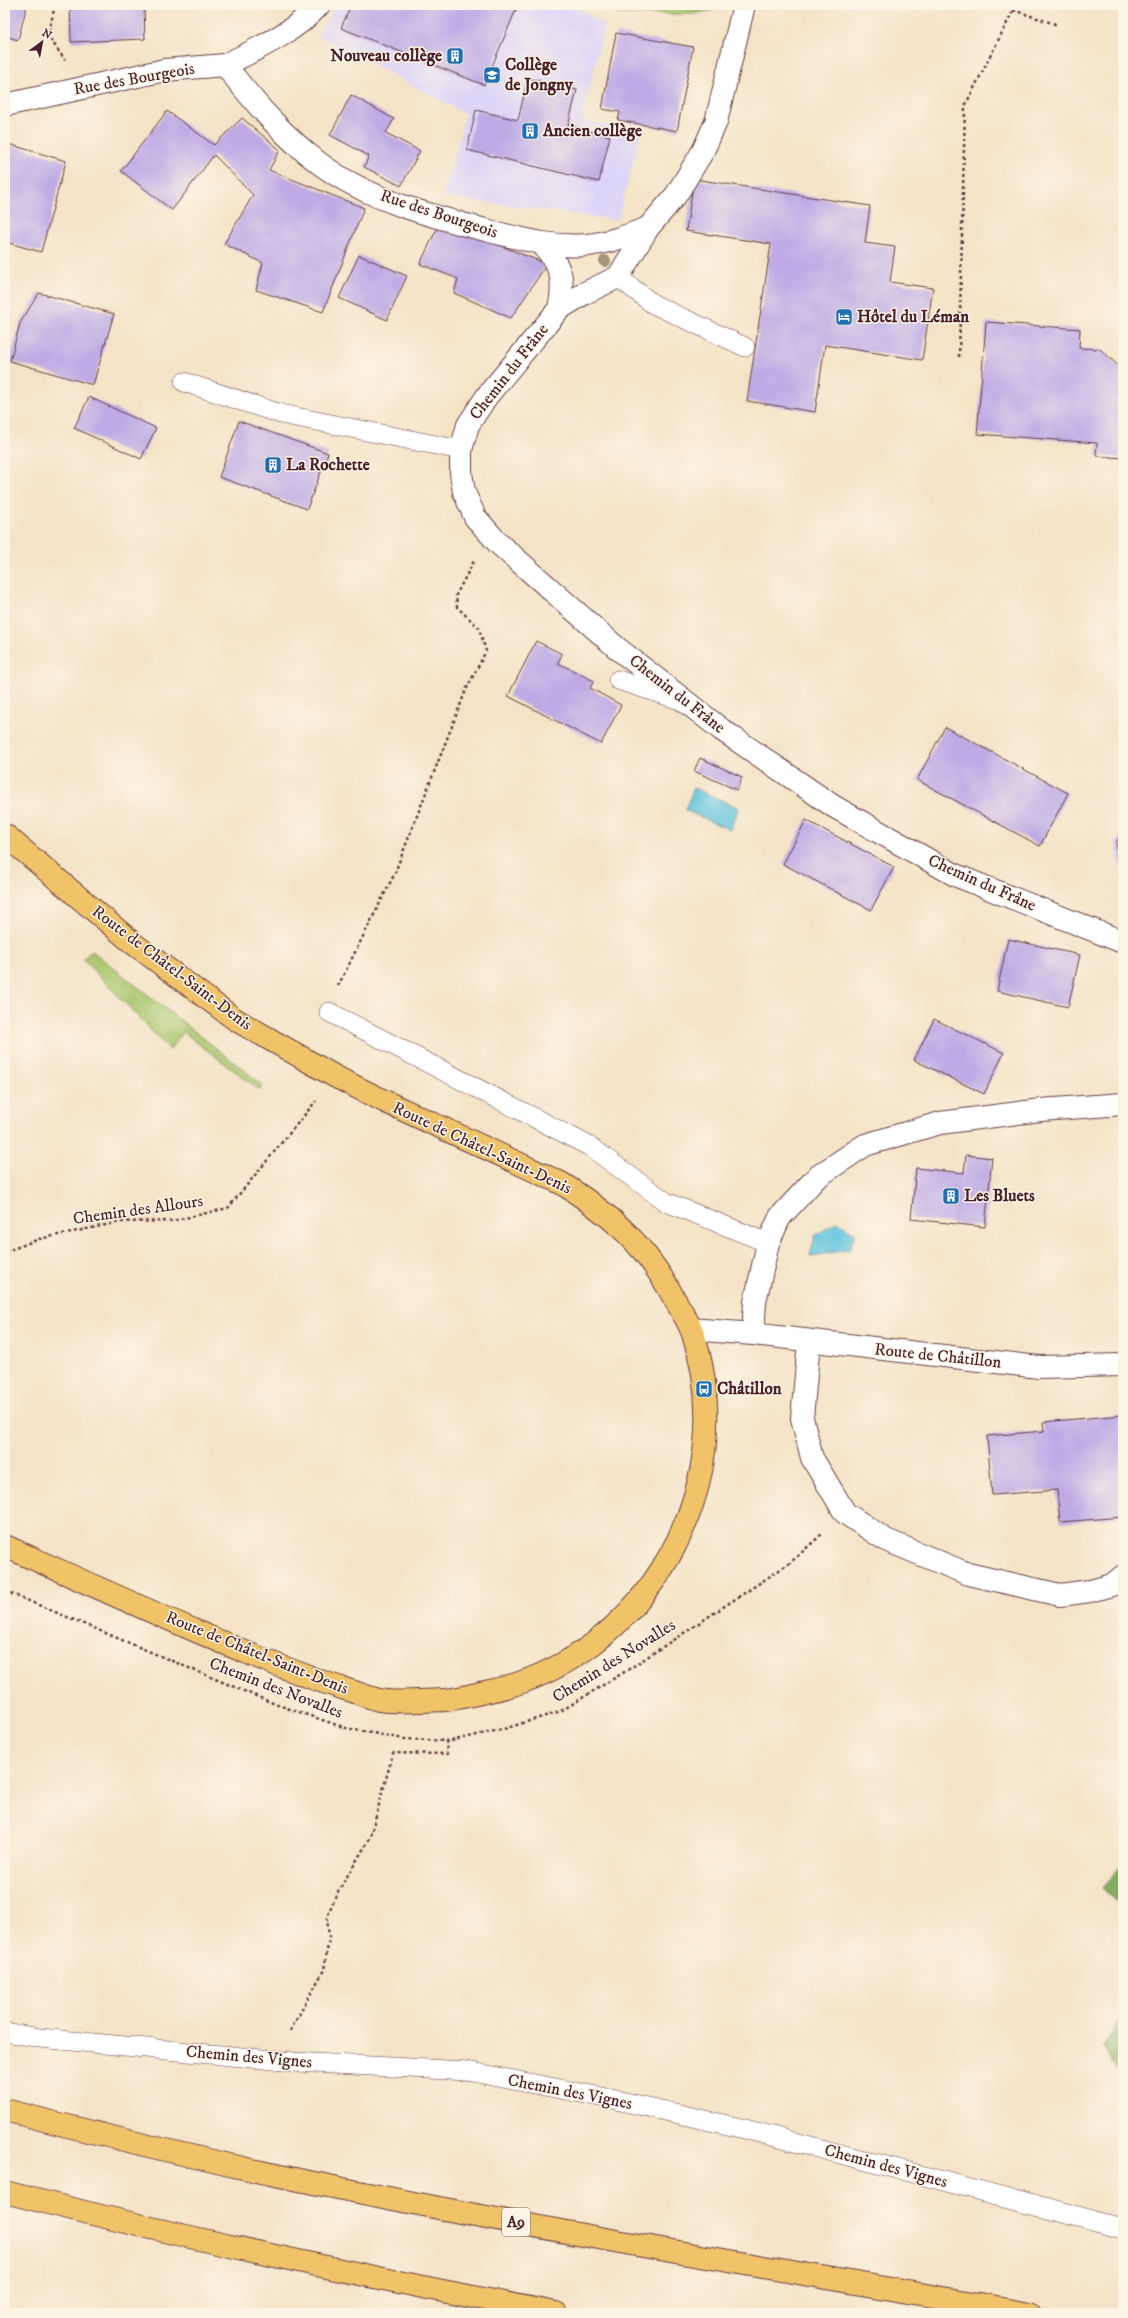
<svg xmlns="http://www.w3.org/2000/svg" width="1128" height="2318" font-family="'IM FELL DW Pica',serif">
	<rect width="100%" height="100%" fill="#fcf5e5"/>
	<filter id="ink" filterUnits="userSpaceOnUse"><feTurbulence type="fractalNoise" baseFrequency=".025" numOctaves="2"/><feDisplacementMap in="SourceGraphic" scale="8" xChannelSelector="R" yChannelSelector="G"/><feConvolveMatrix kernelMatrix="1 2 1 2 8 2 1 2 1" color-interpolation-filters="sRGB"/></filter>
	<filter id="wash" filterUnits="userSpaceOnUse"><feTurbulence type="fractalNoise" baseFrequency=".012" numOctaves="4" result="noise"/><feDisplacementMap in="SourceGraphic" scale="16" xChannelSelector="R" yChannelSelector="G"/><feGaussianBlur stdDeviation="0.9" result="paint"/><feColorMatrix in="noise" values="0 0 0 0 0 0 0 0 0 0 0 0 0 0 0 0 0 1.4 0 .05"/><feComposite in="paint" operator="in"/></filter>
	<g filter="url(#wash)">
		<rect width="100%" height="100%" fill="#f4e3c6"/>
		<!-- built -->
		<path fill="#ddd5f6" d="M336 5H573L605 25 581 120 641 132 618 220 443 197 466 114 318 35Z"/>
		<!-- green -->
		<g fill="#a7c66d" stroke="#78724c">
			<path d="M603 5H718V9L693 14H618Z"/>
			<path d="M92 951 263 1085 260 1090 183 1032 170 1050 83 959Z"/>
		</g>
		<!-- forest -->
		<g fill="#85ab60" stroke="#686546">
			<path d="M1123 1865V1907L1102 1888Z"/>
			<path d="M1123 2016V2081L1103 2047Z"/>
		</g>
		<!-- water -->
		<g fill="#61c4df" stroke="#567285">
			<path d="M694 788 739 808 730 830 685 810Z"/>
			<path d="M837 1222 855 1233 849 1250 810 1256 815 1236Z"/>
		</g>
		<g id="blocks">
			<!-- building -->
			<g fill="#beabe5">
				<path d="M5 5H27L18 40 5 36Z"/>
				<path d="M70 5H144L145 39 71 42Z"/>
				<path d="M351 5H518L484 85 341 28Z"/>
				<path d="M616 33 693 47 677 131 618 120 620 112 602 109Z"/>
				<path d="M528 78 577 90 568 126 610 136 599 182 467 150 476 110 518 120Z"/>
				<path d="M351 95 394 119 386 133 420 151 401 186 364 167 369 156 330 135Z"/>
				<path d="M167 111 214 145 242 118 280 150 269 170 364 208 323 312 256 290 263 263 224 244 253 195 214 155 172 210 121 171Z"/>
				<path d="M5 143 66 161 41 252 5 242Z"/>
				<path d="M694 179 870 206 865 243 895 247 890 282 933 288 922 360 825 345 815 412 747 401 771 244 686 231Z"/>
				<path d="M440 222 547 264 511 318 454 293 458 279 420 264Z"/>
				<path d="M359 255 407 276 387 320 339 298Z"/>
				<path d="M39 293 114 314 93 385 10 361 20 323Z"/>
				<path d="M986 322 1080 329 1079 348 1100 349 1123 370V458L1096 456 1097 443 977 434Z"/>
				<path d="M89 397 156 428 141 459 74 428Z"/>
				<path d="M239 421 328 453 307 509 219 477Z"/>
				<path d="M536 641 562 654 558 663 594 681 590 688 621 705 601 744 508 696Z"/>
				<path d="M945 727 1068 793 1040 846 917 780Z"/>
				<path d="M700 758 742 777 737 790 694 771Z"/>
				<path d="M806 820 894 867 871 910 783 864Z"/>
				<path d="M1123 830V871H1122L1116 843Z"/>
				<path d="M1008 939 1080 955 1068 1007 997 991Z"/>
				<path d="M934 1019 1004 1053 984 1094 914 1060Z"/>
				<path d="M966 1155 992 1158 985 1227 911 1219 916 1168 964 1173Z"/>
				<path d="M1123 1415V1517L1060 1522 1057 1490 992 1495 987 1436 1044 1431 1043 1422Z"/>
			</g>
		</g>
	</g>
	<g filter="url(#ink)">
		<use href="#blocks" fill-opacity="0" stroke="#643c42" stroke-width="1"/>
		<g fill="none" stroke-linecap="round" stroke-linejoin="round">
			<defs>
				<g id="service">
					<path d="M618 277 653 304 745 347"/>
					<path d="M184 382 281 414 461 450"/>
					<path d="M618 680 680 700"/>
					<path d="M329 1012 589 1146 666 1202 768 1243"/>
					<path d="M5 2032 40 2038 294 2062 467 2071 612 2099 741 2128 1123 2228"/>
				</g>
				<g id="minor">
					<path d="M744 5 716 122 703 151 676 195 648 228 618 277 585 293 559 309 487 396 468 425 461 450V473L464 492 475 517 498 543 617 648 722 730 833 806 955 875 1123 942"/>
					<path d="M225 65C257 49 295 32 319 5"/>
					<path d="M5 105 165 70 225 65C253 101 282 135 319 163 368 200 431 216 489 231 522 239 553 248 587 245 608 243 629 235 648 228"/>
					<path d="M543 245C562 268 565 280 559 309"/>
					<path d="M691 1329 753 1334 1039 1367 1123 1365"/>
					<path d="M753 1334 755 1302 768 1243 780 1217 817 1177 865 1145 940 1123 1041 1110 1123 1104"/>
					<path d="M809 1342 802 1418 812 1458 845 1513 886 1540 968 1574 1060 1595 1090 1591 1112 1585 1123 1576"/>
				</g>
				<path id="primary" d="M5 835 134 944 236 1020 336 1077 384 1101 561 1183C613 1216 646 1245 675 1300 681 1310 688 1321 692 1331 745 1486 645 1661 485 1692 472 1695 458 1699 444 1700 425 1701 397 1703 379 1700 367 1697 356 1692 345 1689 312 1679 282 1667 250 1654 168 1620 87 1583 5 1546"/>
				<g id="motorway">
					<path d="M5 2110C90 2132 175 2153 261 2172 516 2226 774 2269 1031 2313"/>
					<path d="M5 2192C187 2239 371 2278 556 2313"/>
				</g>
			</defs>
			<!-- service casing -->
			<use href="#service" stroke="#643c42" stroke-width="20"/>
			<!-- minor casing -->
			<use href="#minor" stroke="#643c42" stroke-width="24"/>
			<!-- primary casing -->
			<use href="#primary" stroke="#643c42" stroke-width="24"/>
			<!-- motorway casing -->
			<use href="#motorway" stroke="#643c42" stroke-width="24"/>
			<!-- path -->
			<g stroke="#643c42" stroke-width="2.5" stroke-dasharray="3 3" stroke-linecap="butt">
				<path d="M55 5 48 36 65 60"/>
				<path d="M1013 10 1058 25"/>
				<path d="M959 357 965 106 1016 5"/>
				<path d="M338 986 394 875 466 690 486 651 479 628 457 607 456 595 474 561"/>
				<path d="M5 1252 39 1239 120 1222 172 1221 228 1208 316 1101"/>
				<path d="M5 1591 275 1704 346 1728 404 1739 451 1741 507 1728 561 1711 626 1671 790 1563 823 1533"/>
				<path d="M290 2031 324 1970 329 1938 327 1917 336 1895 370 1838 393 1753 447 1754 446 1740"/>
			</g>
			<!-- service -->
			<use href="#service" stroke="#fff" stroke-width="19"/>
			<!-- minor -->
			<use href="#minor" stroke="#fff" stroke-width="22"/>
			<!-- primary -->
			<use href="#primary" stroke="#f1c369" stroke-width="22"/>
			<!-- motorway -->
			<use href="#motorway" stroke="#f1c369" stroke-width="22"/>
		</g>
		<!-- trees -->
		<circle fill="#a6937c" cx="605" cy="261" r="6"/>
	</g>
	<!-- icons -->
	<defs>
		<symbol id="building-square" viewBox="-11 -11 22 22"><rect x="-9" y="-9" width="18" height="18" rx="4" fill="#1f6fb2" stroke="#fcf5e5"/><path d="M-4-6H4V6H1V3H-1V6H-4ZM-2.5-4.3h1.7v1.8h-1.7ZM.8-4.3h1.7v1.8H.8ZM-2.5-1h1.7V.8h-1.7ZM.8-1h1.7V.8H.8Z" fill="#fff"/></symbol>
		<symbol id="school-square" viewBox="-11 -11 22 22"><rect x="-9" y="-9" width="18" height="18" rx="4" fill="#1f6fb2" stroke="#fcf5e5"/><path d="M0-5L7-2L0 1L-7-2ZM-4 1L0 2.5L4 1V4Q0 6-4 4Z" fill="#fff"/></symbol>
		<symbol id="hotel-square" viewBox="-11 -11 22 22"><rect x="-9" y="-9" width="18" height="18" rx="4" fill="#1f6fb2" stroke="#fcf5e5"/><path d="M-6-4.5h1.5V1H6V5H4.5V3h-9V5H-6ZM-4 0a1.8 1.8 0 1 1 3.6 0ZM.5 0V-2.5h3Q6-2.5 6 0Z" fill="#fff"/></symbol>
		<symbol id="bus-square" viewBox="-11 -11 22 22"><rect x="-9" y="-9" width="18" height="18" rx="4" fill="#1f6fb2" stroke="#fcf5e5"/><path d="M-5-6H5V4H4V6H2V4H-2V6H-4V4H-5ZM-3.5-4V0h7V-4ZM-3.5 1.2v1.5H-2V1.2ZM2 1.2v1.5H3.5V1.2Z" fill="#fff"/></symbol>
	</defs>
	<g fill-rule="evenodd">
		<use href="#building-square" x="445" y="46" width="20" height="20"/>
		<use href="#school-square" x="482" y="65" width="20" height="20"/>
		<use href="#building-square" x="520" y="121" width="20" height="20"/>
		<use href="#hotel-square" x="834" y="307" width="20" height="20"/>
		<use href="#building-square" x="263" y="455" width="20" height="20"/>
		<use href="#building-square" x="941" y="1186" width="20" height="20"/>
		<use href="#bus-square" x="694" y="1379" width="20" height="20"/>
	</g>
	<g text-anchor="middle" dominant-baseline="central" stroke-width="3" stroke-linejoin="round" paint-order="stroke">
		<!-- shield labels -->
		<rect fill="#fcf5e5" stroke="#7f5f63" stroke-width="1" x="502" y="2208" width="28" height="28" rx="3"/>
		<g font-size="16" font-weight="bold" fill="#4a1f2b">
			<text x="516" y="2222">A9</text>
		</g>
		<!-- poi labels -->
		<g font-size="17" font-weight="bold" fill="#4a1f2b" stroke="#fcf5e5" text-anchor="start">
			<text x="442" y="56" text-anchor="end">Nouveau collège</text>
			<text x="505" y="65">Collège<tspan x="505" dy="20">de Jongny</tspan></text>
			<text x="543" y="131">Ancien collège</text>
			<text x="857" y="317">Hôtel du Léman</text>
			<text x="286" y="465">La Rochette</text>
			<text x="964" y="1196">Les Bluets</text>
			<text x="717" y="1389">Châtillon</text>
		</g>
		<!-- street labels -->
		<g font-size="17" fill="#4a1f2b" stroke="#fcf5e5">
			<text transform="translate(134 79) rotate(-10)">Rue des Bourgeois</text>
			<text transform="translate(439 214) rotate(18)">Rue des Bourgeois</text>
			<text transform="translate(509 372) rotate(-52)">Chemin du Frâne</text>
			<text transform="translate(677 694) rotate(38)">Chemin du Frâne</text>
			<text transform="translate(982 883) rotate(24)">Chemin du Frâne</text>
			<text transform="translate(172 968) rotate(37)">Route de Châtel-Saint-Denis</text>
			<text transform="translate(482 1148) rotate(25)">Route de Châtel-Saint-Denis</text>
			<text transform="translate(138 1210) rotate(-8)">Chemin des Allours</text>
			<text transform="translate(938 1356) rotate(6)">Route de Châtillon</text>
			<text transform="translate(257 1653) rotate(22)">Route de Châtel-Saint-Denis</text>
			<text transform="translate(614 1661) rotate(-32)">Chemin des Novalles</text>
			<text transform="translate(276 1688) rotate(21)">Chemin des Novalles</text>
			<text transform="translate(249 2057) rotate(5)">Chemin des Vignes</text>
			<text transform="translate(570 2092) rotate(11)">Chemin des Vignes</text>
			<text transform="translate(886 2166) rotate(15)">Chemin des Vignes</text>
		</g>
	</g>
	<!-- margin -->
	<rect width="1128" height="2318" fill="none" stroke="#fcf5e5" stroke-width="20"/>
	<!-- north arrow -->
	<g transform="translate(42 42) rotate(32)" stroke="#fcf5e5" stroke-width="3" paint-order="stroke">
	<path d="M0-3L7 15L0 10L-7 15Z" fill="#4a1f2b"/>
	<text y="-6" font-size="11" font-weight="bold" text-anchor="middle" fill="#4a1f2b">N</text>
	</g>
</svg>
